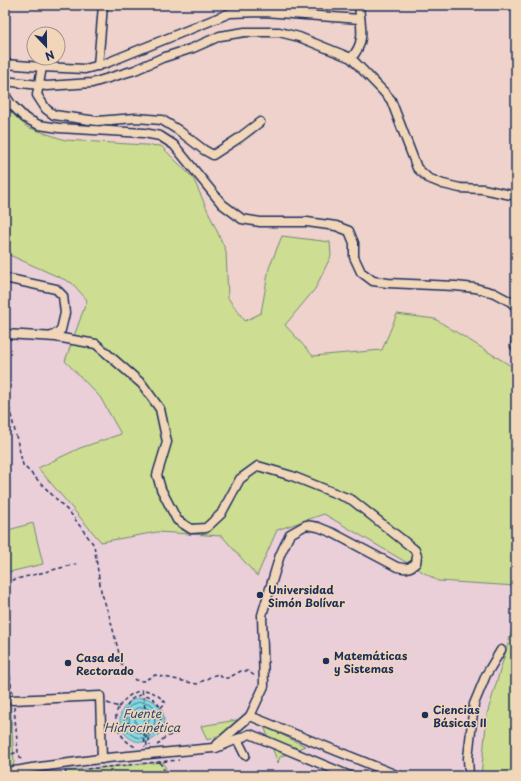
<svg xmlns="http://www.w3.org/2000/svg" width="521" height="781" font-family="'Playpen Sans',sans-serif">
	<rect width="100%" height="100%" fill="#eed2cb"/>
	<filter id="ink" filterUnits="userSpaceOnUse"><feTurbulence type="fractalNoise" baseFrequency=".025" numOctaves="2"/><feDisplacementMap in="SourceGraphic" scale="8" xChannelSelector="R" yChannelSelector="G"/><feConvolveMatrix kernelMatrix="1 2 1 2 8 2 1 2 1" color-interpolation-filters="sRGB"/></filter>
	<g filter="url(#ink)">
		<!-- built -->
		<path fill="#ebcfd8" d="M5 156 192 335 516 413V776H5Z"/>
		<!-- green -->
		<g fill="#cddd91" stroke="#748678">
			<path d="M5 107 27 127 65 140 161 146 193 178 226 251 228 298 245 321 261 313 269 268 282 236 330 242 331 256 315 289 285 325 313 356 382 350 397 314 435 319 516 369V586L438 581 324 514 277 530 257 576 222 536 157 532 101 542 38 468 80 448 121 434 100 397 65 361 87 300 72 283 5 253Z"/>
			<path d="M33 523 43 564 5 573V531Z"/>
			<path d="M516 623V776H481L487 714 513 627Z"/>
			<path d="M7 651 14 762 11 776H5V652Z"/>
			<path d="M245 718 248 724 207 740 201 726 237 720Z"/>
			<path d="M264 726 305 746 280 757 278 763Z"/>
			<path d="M163 762 169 776H67L65 771Z"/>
		</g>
		<!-- water -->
		<circle fill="#88d9e0" stroke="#5c95ac" cx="142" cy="720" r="22"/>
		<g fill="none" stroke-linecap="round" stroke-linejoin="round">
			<!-- shore -->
			<g stroke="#477392" stroke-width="1">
				<circle cx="142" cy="720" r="18"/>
				<circle cx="142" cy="720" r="13"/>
				<circle cx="142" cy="720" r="7"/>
			</g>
			<defs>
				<g id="minor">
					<path d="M351 58C367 42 360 24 359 5"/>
					<path d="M5 64 42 67"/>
					<path d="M98 66 103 5"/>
					<path d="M5 81 47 86 92 83 135 70 162 58 193 48 220 36 245 32H279L299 37 351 58 383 91 391 100 417 168 428 178 443 184 460 188 483 189 516 196"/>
					<path d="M5 95 11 104 25 118 39 125 59 128 144 133 160 136 174 145 222 204 242 219 260 222H307L336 226 349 231 354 243V257L361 272 373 281 388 283 455 286 475 288 494 293 511 302 516 307"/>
					<path d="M260 122 239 138 213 155 204 150 178 130 162 120 136 118 97 121 54 115 46 109 37 95 42 67 85 69 104 64 230 13 264 12 360 19"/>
					<path d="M5 278 56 289 63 296 65 313 61 330 52 336"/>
					<path d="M5 334 56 337 96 344 142 384 160 409 167 442 157 475 161 489 177 520 191 529 206 528 221 514 240 479 258 466 292 476 352 500 410 546 415 550 417 556 416 563C409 569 406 569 397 567L333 533 318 527 306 525 290 534 280 555 262 615 264 686 250 716"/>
					<path d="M515 346 516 339"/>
					<path d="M13 700 100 696 102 759"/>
					<path d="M237 739 245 755"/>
					<path d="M216 748 250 734 350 776"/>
					<path d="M5 772 21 770 32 768 107 758 213 748 250 716 399 776"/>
					<path d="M469 776 468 758 474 704 486 675 501 650"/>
				</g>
			</defs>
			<!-- minor casing -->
			<use href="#minor" stroke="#1b2f5e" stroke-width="11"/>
			<!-- path -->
			<g stroke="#1b2f5e" stroke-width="1.5" stroke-dasharray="4 3" stroke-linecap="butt">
				<path d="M6 394 23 465 71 514 94 545 101 591 110 618 122 665 135 680 143 681 155 675 197 684 212 676 218 674 223 678H228L241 671H248L256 677"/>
				<path d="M5 582 76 564"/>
				<path d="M5 634 12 693"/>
				<path d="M141 695C114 700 126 742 151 730 155 728 159 725 160 721 165 710 156 697 145 695"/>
				<path d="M107 703 119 707C110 721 122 742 136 747"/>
				<path d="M14 707 18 752 22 762"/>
				<path d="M119 707C125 698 131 693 142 690"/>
				<path d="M145 708 142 690C153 691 158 695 166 703L160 708"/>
				<path d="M144 719 145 727"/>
				<path d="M148 731 150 746"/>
				<path d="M144 732 145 747"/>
				<path d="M146 735 147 747"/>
				<path d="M157 745C162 742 158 745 162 740 166 736 171 735 177 734"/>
				<path d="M5 756 18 752"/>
				<path d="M160 762 167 776"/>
				<path d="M87 769 179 760"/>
				<path d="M65 771 67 776"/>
			</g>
			<!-- minor -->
			<use href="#minor" stroke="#f2d6b9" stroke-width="8"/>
		</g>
	</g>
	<!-- markers -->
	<g fill="#1b2f5e" stroke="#f2d6b9" stroke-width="1.5">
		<circle cx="260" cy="595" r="4"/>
		<circle cx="326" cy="661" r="4"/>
		<circle cx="68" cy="663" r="4"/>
		<circle cx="425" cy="715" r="4"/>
	</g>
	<g text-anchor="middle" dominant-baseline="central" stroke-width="3" stroke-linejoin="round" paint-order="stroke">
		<!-- poi labels -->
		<g font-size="11" font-weight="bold" fill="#1b2f5e" stroke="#f2d6b9" text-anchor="start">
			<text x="268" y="589">Universidad<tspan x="268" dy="13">Simón Bolívar</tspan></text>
			<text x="334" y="655">Matemáticas<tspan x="334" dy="13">y Sistemas</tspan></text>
			<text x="76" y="657">Casa del<tspan x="76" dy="13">Rectorado</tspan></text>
			<text x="433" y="709">Ciencias<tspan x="433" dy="13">Básicas II</tspan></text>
		</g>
		<!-- water labels -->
		<g font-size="12" font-style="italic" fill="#2b4872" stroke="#f2d6b9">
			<text x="142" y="713">Fuente<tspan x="142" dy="14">Hidrocinética</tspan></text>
		</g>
	</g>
	<!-- margin -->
	<rect width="521" height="781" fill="none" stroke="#f2d6b9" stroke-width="20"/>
	<rect x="10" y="10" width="501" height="761" fill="none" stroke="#1b2f5e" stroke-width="1.5" filter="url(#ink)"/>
	<!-- north arrow -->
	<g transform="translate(46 46) rotate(158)"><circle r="19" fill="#f2d6b9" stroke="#9c9395"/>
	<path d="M0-3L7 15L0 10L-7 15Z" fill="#1b2f5e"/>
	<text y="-6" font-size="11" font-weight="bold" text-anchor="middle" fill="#1b2f5e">N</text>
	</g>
</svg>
